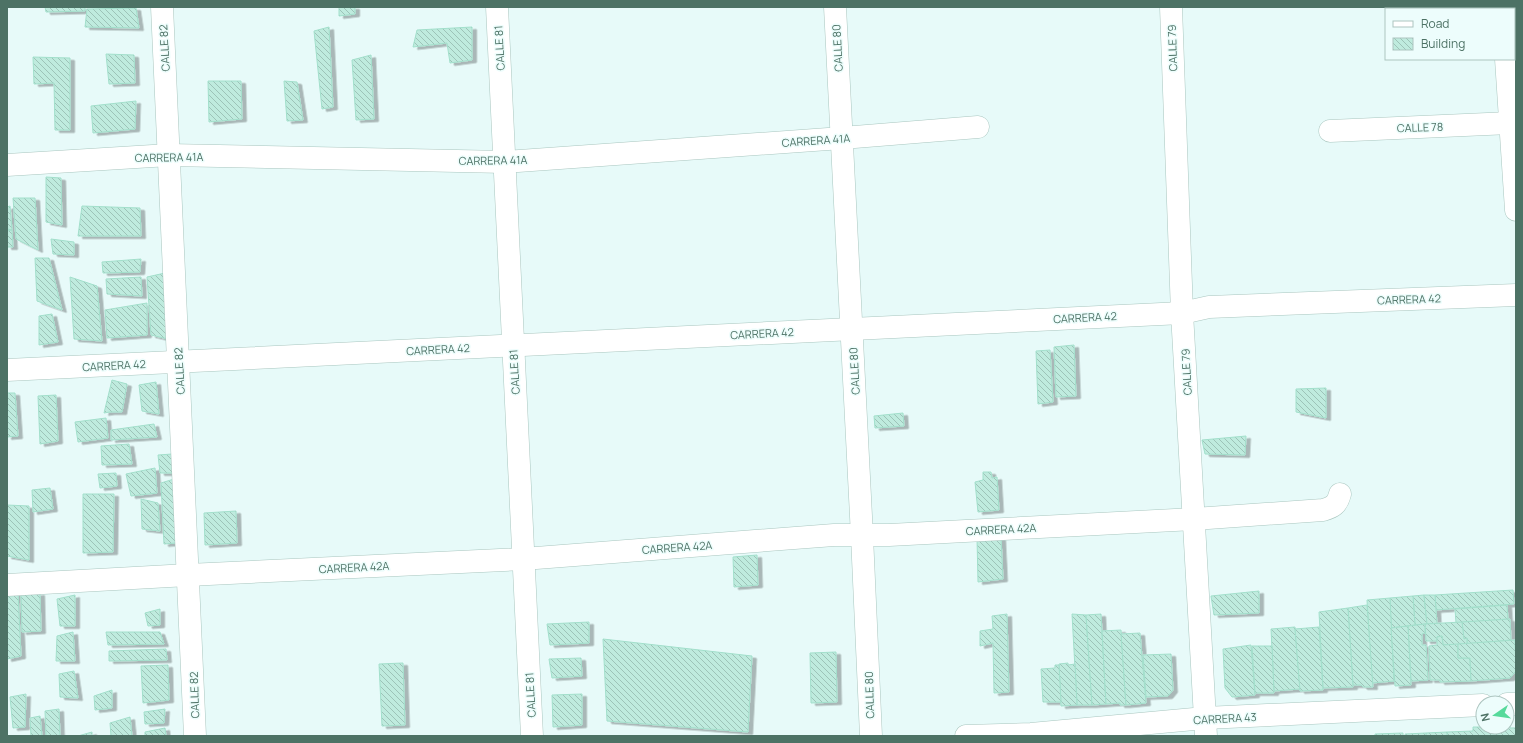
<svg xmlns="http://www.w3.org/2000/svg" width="1523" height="743" font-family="Manrope,sans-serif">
	<defs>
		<pattern id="building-back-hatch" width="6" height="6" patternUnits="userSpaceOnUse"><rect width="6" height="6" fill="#bfebde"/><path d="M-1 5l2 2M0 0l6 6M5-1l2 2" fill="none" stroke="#9dc3b8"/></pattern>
		<filter id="shadow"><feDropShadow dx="4.5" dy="2.5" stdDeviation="0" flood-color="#0004"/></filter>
	</defs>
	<rect width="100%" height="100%" fill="#e7faf9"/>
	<!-- building -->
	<g fill="url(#building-back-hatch)" stroke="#a2dfcb" filter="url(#shadow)">
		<path d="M45 7H85V11L46 12Z"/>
		<path d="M339 7H355V14L339 16Z"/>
		<path d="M136 8 139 28 85 27 87 9Z"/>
		<path d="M329 27 333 107 322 109 314 31Z"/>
		<path d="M472 27V60L450 63 447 43 413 47 417 30Z"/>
		<path d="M106 54 134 55 135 83 109 84Z"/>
		<path d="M371 55 374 119 356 120 352 60Z"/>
		<path d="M33 57 70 58V130H55L54 83 34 84Z"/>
		<path d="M208 81H241L242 119 209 122Z"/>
		<path d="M284 81 297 82 303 120 287 121Z"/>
		<path d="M136 101 135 129 93 133 91 106Z"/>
		<path d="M46 177 61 178 62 225 46 222Z"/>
		<path d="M13 198H35L38 250 16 239Z"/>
		<path d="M10 206 12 230 7 229V207Z"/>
		<path d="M82 206 140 208 141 236H78Z"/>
		<path d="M12 230 13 247H7V231Z"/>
		<path d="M51 239 74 242V255L53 254Z"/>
		<path d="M35 258H49L62 310 37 301Z"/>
		<path d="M141 259 140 272 103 273 102 262Z"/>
		<path d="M165 273 168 339 151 335 147 277Z"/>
		<path d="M70 277 97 286 102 341 74 339Z"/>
		<path d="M141 277 142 296 107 294 106 279Z"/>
		<path d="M147 303V335L107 338 105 310Z"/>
		<path d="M52 314 58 342 39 345V316Z"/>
		<path d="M1074 345 1076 396 1056 397 1054 347Z"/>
		<path d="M1050 350 1053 402 1038 404 1036 351Z"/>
		<path d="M112 380 127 384 122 412H110L104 413Z"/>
		<path d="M156 382 159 414 142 411 139 385Z"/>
		<path d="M1326 388V418L1296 412V389Z"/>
		<path d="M7 393H15L18 436 7 437Z"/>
		<path d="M56 395 58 441 40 444 38 396Z"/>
		<path d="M903 413 904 426 875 428 874 416Z"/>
		<path d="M106 418 108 438 78 442 75 422Z"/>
		<path d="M154 424 157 437 111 440V430Z"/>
		<path d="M1246 436 1245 455 1205 454 1202 440Z"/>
		<path d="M129 444 132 464 102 465 101 446Z"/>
		<path d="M172 454 174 473H160L158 455Z"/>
		<path d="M155 468 157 493 131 496 126 474Z"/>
		<path d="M983 472H991L992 478 997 477 999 510 978 512 975 482 983 480Z"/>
		<path d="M116 473 117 486 100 488 98 474Z"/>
		<path d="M174 479 176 543 164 544 161 483Z"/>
		<path d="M50 488 53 509 33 512 32 490Z"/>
		<path d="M83 494H114L113 552 83 553Z"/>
		<path d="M141 499 158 503 160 531 142 529Z"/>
		<path d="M7 505 29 506V560L7 556Z"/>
		<path d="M236 511 237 543 205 545 204 513Z"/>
		<path d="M977 538H1001L1003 579 978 582Z"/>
		<path d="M757 555 758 585 734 587 733 557Z"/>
		<path d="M1513 590 1514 604 1436 610 1435 595Z"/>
		<path d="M7 591 18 592 21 656 7 659Z"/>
		<path d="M1259 591V613L1214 615 1211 596Z"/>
		<path d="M40 593 41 631 22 632 21 595Z"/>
		<path d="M75 595V626H60L57 599Z"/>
		<path d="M1424 595 1427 624 1415 625 1413 596Z"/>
		<path d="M1424 595H1435L1437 624H1427Z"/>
		<path d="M1413 596 1415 625 1391 628 1390 598Z"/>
		<path d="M1390 598 1394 681 1372 683 1367 600Z"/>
		<path d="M1367 605 1373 687H1363L1361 685H1353L1348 608Z"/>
		<path d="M1507 605 1508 619 1456 623 1455 609Z"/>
		<path d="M1348 608 1353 687 1323 688 1319 612Z"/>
		<path d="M160 609V625L148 626 145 613Z"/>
		<path d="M1007 614 1009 692 994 693 993 643 980 646V631L993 629 992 616Z"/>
		<path d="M1072 614 1086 615 1092 705H1077Z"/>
		<path d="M1101 614 1106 704 1092 705 1086 615Z"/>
		<path d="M1510 619 1511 640 1467 644V638L1464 639 1462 622Z"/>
		<path d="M589 622V643L550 645 547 624Z"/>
		<path d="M1462 622 1464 639 1467 638V644L1443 645 1442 636 1437 637V641H1426L1425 624Z"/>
		<path d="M1425 624V633L1422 634V645H1426L1428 680 1411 681 1408 626Z"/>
		<path d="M1408 626 1411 685 1395 686 1391 628Z"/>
		<path d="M1295 627 1300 689 1274 691 1271 629Z"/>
		<path d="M1319 627 1323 690 1300 691 1295 629Z"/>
		<path d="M1121 630 1126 705H1120V703L1106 704 1102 631Z"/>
		<path d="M73 632 75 661H56L57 636Z"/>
		<path d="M106 632H160L164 644 108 645Z"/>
		<path d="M1140 633 1146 703 1126 705 1121 634Z"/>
		<path d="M1442 636 1443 645 1458 644V658H1470L1471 681 1440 682V680H1430L1429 646 1437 645V637Z"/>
		<path d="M603 639 752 656 748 732 607 721Z"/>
		<path d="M1515 640 1516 671 1510 678 1471 681 1470 658H1458V644Z"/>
		<path d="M1251 645 1255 695 1232 697 1225 688 1223 649Z"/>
		<path d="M1252 646H1272L1274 693H1255Z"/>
		<path d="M166 649 167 660 109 661V651Z"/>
		<path d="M836 652 837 702 811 703 810 653Z"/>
		<path d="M1171 654 1173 690 1168 696 1146 697 1143 655Z"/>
		<path d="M581 658 582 676 552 678 549 659Z"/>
		<path d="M403 663 405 725 382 726 379 664Z"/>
		<path d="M1068 663V665L1075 664 1077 705 1061 706 1059 664Z"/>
		<path d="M168 665 169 700 143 703 141 666Z"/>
		<path d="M1055 665H1059L1061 702H1043L1041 669 1055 668Z"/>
		<path d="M74 671 78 698 60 697 59 674Z"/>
		<path d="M112 690V708L95 710 94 696Z"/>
		<path d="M26 694 25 727 13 728 10 697Z"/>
		<path d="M582 694V725L553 727 552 695Z"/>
		<path d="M59 709 60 736H46L45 711Z"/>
		<path d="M165 709 164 723 145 724 144 712Z"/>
		<path d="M40 716 42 736H31L30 718Z"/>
		<path d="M130 717 132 736H111L110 723Z"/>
		<path d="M1507 726H1510V728H1516V736H1447V732L1473 731V727H1507Z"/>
		<path d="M165 728 166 736H145V732Z"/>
		<path d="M92 732V736H78Z"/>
		<path d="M1447 732V736H1426V733Z"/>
		<path d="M1403 733V736H1375V734Z"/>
		<path d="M1426 733V736H1406L1405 734Z"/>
	</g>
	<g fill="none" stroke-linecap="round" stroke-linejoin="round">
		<defs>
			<g id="minor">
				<path d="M162 7 195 736"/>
				<path d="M497 7 532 736"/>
				<path d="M835 7 862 536 871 736"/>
				<path d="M1171 7 1182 313 1206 736"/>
				<path d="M1503 7V9"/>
				<path d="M1506 59 1516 210"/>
				<path d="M1330 131 1510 123"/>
				<path d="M7 165 169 155 505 162 842 138 978 127"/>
				<path d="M7 370 1182 313 1209 307 1516 295"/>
				<path d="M7 585 188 575 523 559 834 535H889L1194 519 1323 510C1333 507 1337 505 1340 494"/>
				<path d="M1507 704H1516"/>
				<path d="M966 736 1031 734 1205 718 1483 705"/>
			</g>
		</defs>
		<!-- minor casing -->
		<use href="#minor" stroke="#a9c6bf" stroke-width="23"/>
		<!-- minor -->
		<use href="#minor" stroke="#fff" stroke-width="22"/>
	</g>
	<g text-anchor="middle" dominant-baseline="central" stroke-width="3" stroke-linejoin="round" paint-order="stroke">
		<!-- street labels -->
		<g font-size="11" fill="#4d7265" stroke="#edfdfc">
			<text transform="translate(164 48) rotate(-93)">CALLE 82</text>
			<text transform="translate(499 48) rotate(-93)">CALLE 81</text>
			<text transform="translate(837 48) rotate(-93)">CALLE 80</text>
			<text transform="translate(1172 48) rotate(-92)">CALLE 79</text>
			<text transform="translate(1420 127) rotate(-2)">CALLE 78</text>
			<text transform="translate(816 140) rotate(-4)">CARRERA 41A</text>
			<text transform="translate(169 157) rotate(-1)">CARRERA 41A</text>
			<text transform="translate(493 160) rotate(-1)">CARRERA 41A</text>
			<text transform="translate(1409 299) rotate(-2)">CARRERA 42</text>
			<text transform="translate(1085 317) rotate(-3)">CARRERA 42</text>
			<text transform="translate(762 333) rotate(-3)">CARRERA 42</text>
			<text transform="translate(438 349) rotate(-3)">CARRERA 42</text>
			<text transform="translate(114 365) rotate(-3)">CARRERA 42</text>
			<text transform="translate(179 371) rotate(-93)">CALLE 82</text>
			<text transform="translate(854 371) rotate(-93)">CALLE 80</text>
			<text transform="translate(514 372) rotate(-93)">CALLE 81</text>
			<text transform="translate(1186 372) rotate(-93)">CALLE 79</text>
			<text transform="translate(1001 529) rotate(-3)">CARRERA 42A</text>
			<text transform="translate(677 547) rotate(-4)">CARRERA 42A</text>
			<text transform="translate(354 567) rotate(-3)">CARRERA 42A</text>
			<text transform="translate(194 695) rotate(-92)">CALLE 82</text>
			<text transform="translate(530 695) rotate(-93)">CALLE 81</text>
			<text transform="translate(869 695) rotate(-92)">CALLE 80</text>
			<text transform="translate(1225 718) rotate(-3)">CARRERA 43</text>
		</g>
	</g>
	<!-- border -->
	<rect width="1523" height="743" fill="none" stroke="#4d7265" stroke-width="16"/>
	<!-- legend -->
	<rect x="1385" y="8" width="130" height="52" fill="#edfdfc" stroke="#adc5c0"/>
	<rect x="1393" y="21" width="20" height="6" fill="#ffffff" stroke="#adc5c0"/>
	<text x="1421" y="28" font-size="12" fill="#4d7265">Road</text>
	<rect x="1393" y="38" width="20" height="12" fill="url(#building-back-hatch)" stroke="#adc5c0"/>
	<text x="1421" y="48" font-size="12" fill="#4d7265">Building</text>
	<!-- north arrow -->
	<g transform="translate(1495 715) rotate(257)"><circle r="19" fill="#edfdfc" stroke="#adc5c0"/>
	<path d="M0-3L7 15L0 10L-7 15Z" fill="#56da9b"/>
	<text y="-6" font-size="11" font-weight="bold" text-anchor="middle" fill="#4d7265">N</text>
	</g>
</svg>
